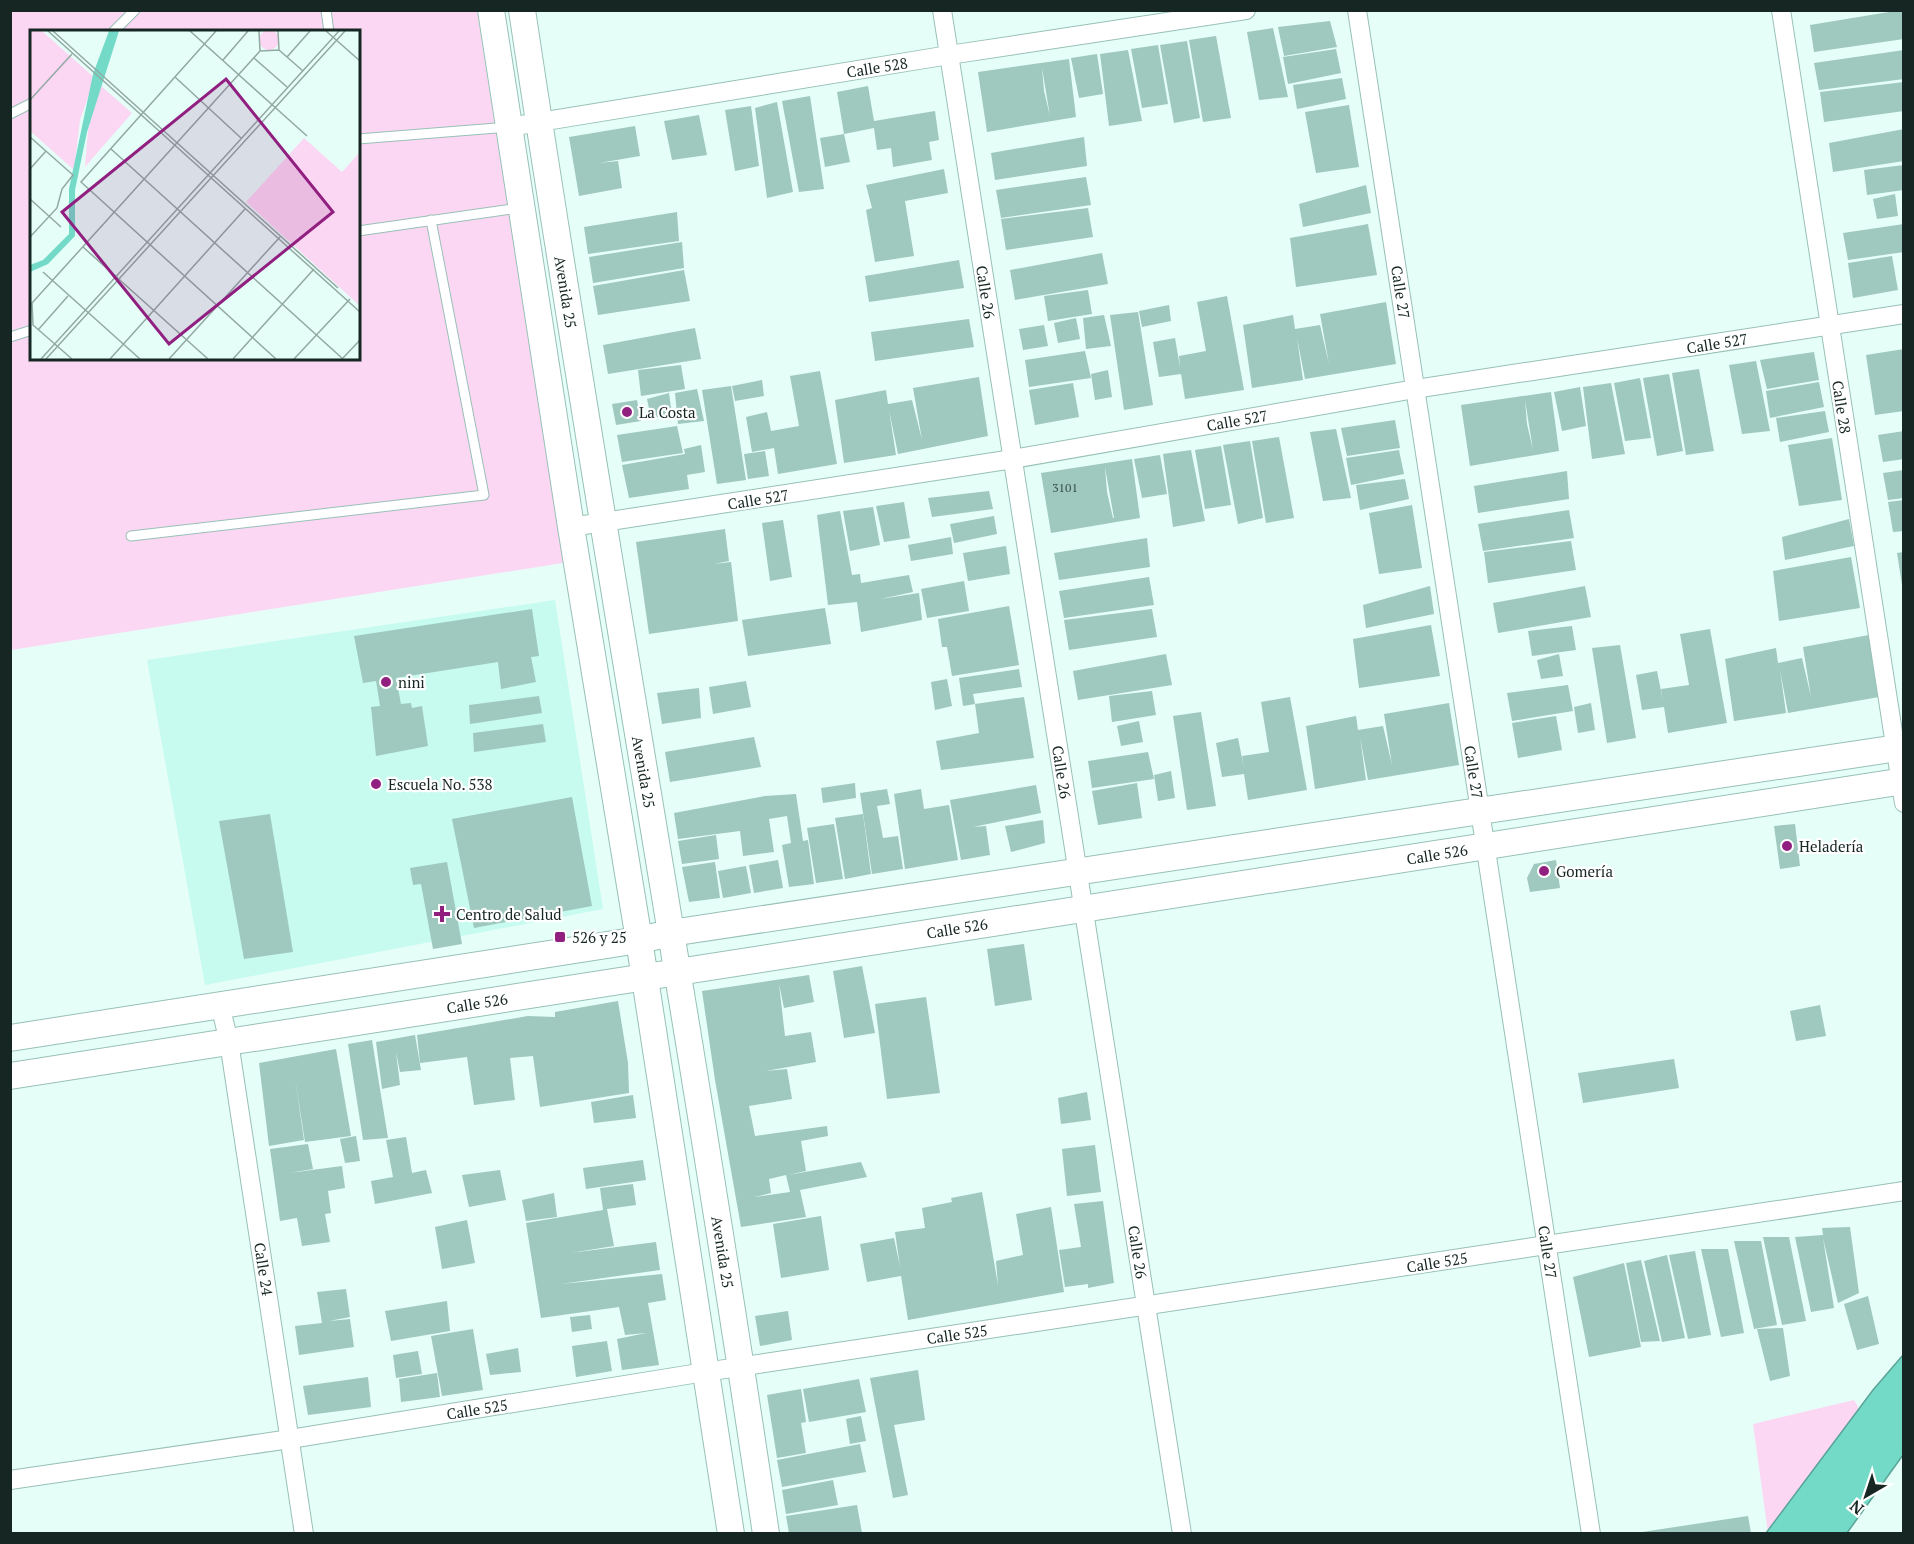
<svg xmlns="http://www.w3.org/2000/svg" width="1914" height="1544" font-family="'PT Serif',serif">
	<rect width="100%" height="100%" fill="#e5fef8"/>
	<!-- built -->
	<path fill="#c7fbf0" d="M555 600 603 909 205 985 147 660Z"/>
	<!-- green -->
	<g fill="#fcd7f3" fill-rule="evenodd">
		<path d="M11 11H477L563 563 11 650ZM32 32H358V358H32Z"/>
		<path d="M1854 1400 1870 1428 1768 1533 1753 1424Z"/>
	</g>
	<!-- water -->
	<path fill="#74dac8" stroke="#58a496" stroke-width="1.5" d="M1903 1355V1455L1847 1533H1766L1873 1390Z"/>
	<!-- building -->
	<g fill="#9fc8bf" fill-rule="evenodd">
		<path d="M1901 10H1903L1904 39 1814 52 1810 25Z"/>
		<path d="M1330 21 1337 47 1284 56 1278 27Z"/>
		<path d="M1273 28 1288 97 1259 100 1247 32Z"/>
		<path d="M1216 36 1231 118 1203 122 1189 40Z"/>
		<path d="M1187 41 1200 118 1174 123 1160 45Z"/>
		<path d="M1158 45 1168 104 1142 108 1131 49Z"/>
		<path d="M1336 49 1341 73 1288 84 1283 57Z"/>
		<path d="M1128 50 1142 121 1109 126 1100 54Z"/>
		<path d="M1904 50V79L1819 90 1814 63Z"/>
		<path d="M1097 54 1103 94 1079 98 1071 58Z"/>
		<path d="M1069 59 1076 117 987 132 978 72ZM1042 68 1050 116 1044 91Z"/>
		<path d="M1342 78 1346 99 1297 109 1293 85Z"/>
		<path d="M1904 82V111L1824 122 1820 92Z"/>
		<path d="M868 86 874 121 935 111 939 140 929 142 932 160 893 167 891 148 877 150 874 128 844 134 850 162 825 167 820 138 844 134 837 92Z"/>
		<path d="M810 96 824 189 799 192 782 101Z"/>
		<path d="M777 102 793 192 767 198 755 108Z"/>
		<path d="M1349 105 1359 167 1316 173 1305 112Z"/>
		<path d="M751 106 759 166 735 171 725 110Z"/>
		<path d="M699 115 707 155 672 160 664 121Z"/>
		<path d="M635 126 640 156 599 163 618 161 622 188 579 196 569 137Z"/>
		<path d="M1904 129V161L1833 172 1829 143Z"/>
		<path d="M1084 137 1087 166 995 180 991 153Z"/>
		<path d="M1904 165V190L1867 195 1864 170Z"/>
		<path d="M944 169 948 193 905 201 914 256 875 262 866 210 872 208 866 185Z"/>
		<path d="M1086 177 1091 205 1001 218 996 190Z"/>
		<path d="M1366 185 1371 213 1303 227 1299 204Z"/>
		<path d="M1895 194 1898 216 1877 219 1873 199Z"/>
		<path d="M1088 208 1093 237 1006 250 1001 219Z"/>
		<path d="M677 212 679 241 588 254 584 227Z"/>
		<path d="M1368 224 1377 275 1296 287 1290 238Z"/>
		<path d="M1904 224V252L1848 260 1843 233Z"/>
		<path d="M682 242 684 268 593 283 589 257Z"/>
		<path d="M1102 253 1108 284 1015 300 1010 270Z"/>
		<path d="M1892 256 1898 290 1853 298 1848 263Z"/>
		<path d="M959 260 964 288 869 302 865 276Z"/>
		<path d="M684 270 690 301 598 315 593 286Z"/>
		<path d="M1088 290 1092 314 1048 321 1044 296Z"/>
		<path d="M1227 296 1244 390 1185 399 1181 374 1159 377 1153 342 1175 338 1180 367 1179 356 1206 351 1197 302Z"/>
		<path d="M1386 302 1396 364 1305 379 1297 338 1303 380 1252 388 1243 325 1293 315 1295 329 1320 325 1329 364 1320 314Z"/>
		<path d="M1169 305 1171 321 1142 327 1139 311Z"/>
		<path d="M1138 312 1153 405 1124 410 1110 315Z"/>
		<path d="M1104 315 1111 346 1086 349 1083 318Z"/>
		<path d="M1076 318 1080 339 1058 343 1054 323Z"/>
		<path d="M969 319 974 347 875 361 871 332Z"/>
		<path d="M1044 325 1048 346 1023 350 1019 329Z"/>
		<path d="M695 328 701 359 608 374 603 345Z"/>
		<path d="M1904 349V411L1875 415 1866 355Z"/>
		<path d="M1085 351 1091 378 1029 387 1025 360Z"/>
		<path d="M1814 352 1819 380 1767 389 1760 360Z"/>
		<path d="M1756 361 1770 431 1742 434 1729 365Z"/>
		<path d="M681 365 685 389 641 396 638 370Z"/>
		<path d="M1699 369 1714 451 1686 455 1672 373Z"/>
		<path d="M1108 370 1112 397 1095 400 1091 374Z"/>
		<path d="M820 371 837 464 778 474 774 448 752 452 746 417 767 412 771 431 799 426 790 376Z"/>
		<path d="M1669 374 1683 451 1657 456 1643 378Z"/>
		<path d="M979 377 988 436 898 454 889 410 896 455 844 463 835 400 886 390 888 404 912 400 922 440 913 388Z"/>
		<path d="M1640 378 1651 438 1625 441 1614 383Z"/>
		<path d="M762 380 764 396 735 401 732 386Z"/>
		<path d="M1819 382 1824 407 1770 418 1766 391Z"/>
		<path d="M1073 383 1079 417 1035 425 1029 390Z"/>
		<path d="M1611 383 1625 454 1592 459 1583 387Z"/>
		<path d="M731 386 746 480 717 484 702 390Z"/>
		<path d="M1580 387 1586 426 1562 431 1554 392Z"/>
		<path d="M697 389 704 421 678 424 675 393Z"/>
		<path d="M1551 392 1559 451 1470 466 1461 405ZM1525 400 1533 450 1527 424Z"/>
		<path d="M669 393 672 415 651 418 647 399Z"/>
		<path d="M637 400 641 421 616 425 612 404Z"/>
		<path d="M1825 411 1829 432 1780 442 1776 418Z"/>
		<path d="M1395 420 1400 448 1347 456 1341 428Z"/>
		<path d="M677 426 683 453 622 462 617 435Z"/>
		<path d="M1336 429 1351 498 1323 501 1310 432Z"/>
		<path d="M1904 431V459L1883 462 1878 435Z"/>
		<path d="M1279 437 1294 518 1266 523 1252 441Z"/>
		<path d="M1832 438 1842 500 1799 506 1788 445Z"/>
		<path d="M1250 441 1263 518 1238 524 1223 445Z"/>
		<path d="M701 445 705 472 687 475 689 489 629 498 622 465 685 454 684 449Z"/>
		<path d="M1221 446 1231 505 1205 509 1195 450Z"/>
		<path d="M1191 450 1205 521 1173 527 1163 454Z"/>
		<path d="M1399 450 1404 474 1351 485 1346 458Z"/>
		<path d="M765 451 769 476 748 479 744 454Z"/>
		<path d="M1160 455 1167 494 1142 498 1134 459Z"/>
		<path d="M1132 459 1140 518 1051 533 1041 473ZM1105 467 1114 518H1113L1107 492Z"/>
		<path d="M1904 470V498L1888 500 1883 473Z"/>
		<path d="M1567 471 1569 499 1478 513 1474 486Z"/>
		<path d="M1405 479 1409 499 1360 510 1356 485Z"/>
		<path d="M989 491 993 509 932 517 928 498Z"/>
		<path d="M1904 500V531L1893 532 1888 502Z"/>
		<path d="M904 502 910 538 884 542 876 506Z"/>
		<path d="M1412 505 1422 568 1379 574 1369 513Z"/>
		<path d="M873 507 880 545 850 551 843 511Z"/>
		<path d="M1569 510 1574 538 1483 551 1478 524Z"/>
		<path d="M840 511 852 575 860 574 861 583 909 575 913 592 880 599 919 593 922 620 861 632 857 602 828 605 817 515Z"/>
		<path d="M994 516 997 534 954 543 950 524Z"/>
		<path d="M1849 519 1854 546 1785 560 1782 537Z"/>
		<path d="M783 520 792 577 770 581 762 523Z"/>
		<path d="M725 529 729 561 714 564 731 562 738 621 649 634 636 542Z"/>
		<path d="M951 537 953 554 911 561 908 545Z"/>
		<path d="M1147 538 1150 567 1059 580 1054 553Z"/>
		<path d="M1571 541 1576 570 1488 583 1484 552Z"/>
		<path d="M1006 546 1010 574 968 581 963 553Z"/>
		<path d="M1904 552V584L1902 585 1897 553Z"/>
		<path d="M1851 557 1860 608 1779 621 1773 571Z"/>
		<path d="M1149 577 1154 605 1064 618 1059 591Z"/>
		<path d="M964 581 969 611 927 618 921 589Z"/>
		<path d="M1430 586 1434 614 1366 628 1363 605Z"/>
		<path d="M1585 586 1591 617 1498 633 1493 603Z"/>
		<path d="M1009 606 1019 665 952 676 947 647H942L938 619Z"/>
		<path d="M825 608 831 644 748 656 742 620Z"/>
		<path d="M532 609 539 656 531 657 536 682 501 689 498 662 396 678 401 704 411 703 412 708 422 706 428 746 376 756 371 707 380 706 376 681 363 683 354 636Z"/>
		<path d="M1152 609 1157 637 1069 650 1064 620Z"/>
		<path d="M1431 625 1440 676 1359 688 1353 639Z"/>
		<path d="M1572 626 1576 650 1532 656 1528 631Z"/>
		<path d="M1710 629 1727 723 1668 733 1664 707 1642 710 1636 675 1657 671 1663 701 1661 689 1689 685 1680 634Z"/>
		<path d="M1869 635 1879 697 1788 713 1780 670 1786 713 1734 721 1725 659 1776 648 1778 663 1802 658 1811 697 1803 647Z"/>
		<path d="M1620 645 1636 738 1607 743 1592 648Z"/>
		<path d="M1166 654 1172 685 1078 700 1073 671Z"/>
		<path d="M1559 654 1563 676 1541 679 1537 660Z"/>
		<path d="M1019 669 1022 687 973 694 975 704 963 706 959 678Z"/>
		<path d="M947 679 952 706 935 710 931 682Z"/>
		<path d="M746 681 751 707 713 714 709 687Z"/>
		<path d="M1568 685 1573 711 1512 721 1507 693Z"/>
		<path d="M699 688 701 718 662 724 657 693Z"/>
		<path d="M1152 691 1156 715 1112 722 1109 696Z"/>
		<path d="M539 696 542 713 470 724 469 705Z"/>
		<path d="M1024 697 1034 758 941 770 936 741 979 733 975 704Z"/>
		<path d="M1290 697 1307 790 1248 800 1244 774 1222 777 1216 743 1238 738 1244 768 1242 756 1269 752 1261 702Z"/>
		<path d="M1449 703 1459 765 1368 780 1360 737 1366 780 1315 789 1306 726 1356 716 1358 730 1383 726 1392 765 1384 714Z"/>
		<path d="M1591 703 1595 730 1578 733 1574 707Z"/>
		<path d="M1201 712 1216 806 1187 810 1173 716Z"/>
		<path d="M1556 716 1562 750 1518 758 1512 723Z"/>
		<path d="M1139 721 1143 742 1121 746 1117 726Z"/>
		<path d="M543 724 546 742 474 752 473 733Z"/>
		<path d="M754 737 761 767 670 782 665 752Z"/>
		<path d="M1148 752 1154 779 1092 788 1088 761Z"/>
		<path d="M1171 771 1175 798 1158 801 1154 775Z"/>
		<path d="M855 783 856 798 823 803 821 788Z"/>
		<path d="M1137 783 1142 818 1098 825 1092 791Z"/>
		<path d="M1036 785 1041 813 973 827 986 826 990 855 961 860 950 800Z"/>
		<path d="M887 789 890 804 877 806 883 838 898 836 903 869 872 874 860 793Z"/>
		<path d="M921 789 924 809 949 805 958 860 905 869 894 794Z"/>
		<path d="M796 794 803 841 808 840 814 884 789 887 782 845 791 843 787 816 769 819 774 852 743 856 740 831 678 839 674 813 765 796Z"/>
		<path d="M572 797 592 906 474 928 452 819Z"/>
		<path d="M270 814 293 952 244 959 219 821Z"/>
		<path d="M863 814 871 874 845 879 835 818Z"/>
		<path d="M1043 820 1045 843 1011 852 1005 826Z"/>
		<path d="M834 824 843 879 816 883 807 828Z"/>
		<path d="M1795 824 1800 866 1780 869 1774 826Z"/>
		<path d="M716 835 719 859 682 864 678 841Z"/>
		<path d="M778 860 783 888 754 893 749 865Z"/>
		<path d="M1556 860 1560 888 1530 892 1527 878 1534 864Z"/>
		<path d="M447 862 462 944 433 949 421 884 413 885 410 868Z"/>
		<path d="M715 862 720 898 689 902 682 867Z"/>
		<path d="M746 866 751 893 723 898 718 871Z"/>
		<path d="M1024 944 1032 1000 995 1006 987 949Z"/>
		<path d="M862 966 875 1033 844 1038 833 971Z"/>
		<path d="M809 975 814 1002 784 1008 779 984 785 1036 811 1032 816 1062 766 1071 787 1069 792 1099 749 1106 755 1136 827 1126 828 1136 801 1141 806 1171 788 1175 861 1162 867 1177 800 1190 806 1217 741 1227 715 1080 702 991ZM786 1175 790 1192 755 1197 771 1193 769 1179Z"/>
		<path d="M926 997 940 1093 887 1099 875 1004Z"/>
		<path d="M618 1001 628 1063 629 1093 540 1107 533 1056 510 1058 515 1100 474 1105 467 1057 420 1063 417 1035 528 1016 555 1017V1012Z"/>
		<path d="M1820 1005 1826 1036 1796 1041 1790 1011Z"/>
		<path d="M415 1035 421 1070 400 1072 396 1052 400 1085 382 1089 376 1042Z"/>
		<path d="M372 1040 388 1138 363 1140 348 1044Z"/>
		<path d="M336 1049 351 1136 305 1142 295 1078 304 1140 269 1146 259 1063Z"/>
		<path d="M1674 1059 1679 1088 1583 1103 1578 1073Z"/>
		<path d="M1087 1092 1091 1120 1061 1124 1058 1098Z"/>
		<path d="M633 1095 636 1118 594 1123 591 1102Z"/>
		<path d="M356 1136 360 1161 345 1163 340 1139Z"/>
		<path d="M406 1137 412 1173 426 1170 432 1193 375 1204 371 1181 393 1177 386 1140Z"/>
		<path d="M308 1144 313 1169 289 1173 342 1166 345 1188 328 1191 331 1213 325 1214 330 1242 302 1246 297 1218 280 1221 270 1149Z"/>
		<path d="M1095 1145 1101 1192 1067 1196 1062 1149Z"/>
		<path d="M643 1160 646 1180 586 1189 583 1168Z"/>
		<path d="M500 1170 506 1200 469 1207 462 1175Z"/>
		<path d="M633 1184 636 1205 607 1209 614 1246 570 1253 656 1242 660 1270 561 1284 662 1274 666 1300 648 1303 659 1365 622 1370 617 1339 646 1333 625 1335 619 1307 541 1318 526 1223 603 1210 600 1188Z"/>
		<path d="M982 1192 998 1285 996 1261 1023 1255 1016 1214 1051 1207 1064 1292 908 1320 901 1276 867 1282 860 1244 894 1238 900 1267 895 1232 925 1228 922 1208 952 1202 951 1198Z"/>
		<path d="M554 1193 557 1217 526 1221 522 1200Z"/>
		<path d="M1103 1201 1114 1283 1088 1288V1284L1065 1287 1059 1250 1081 1247 1074 1204Z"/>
		<path d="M821 1216 829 1270 781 1278 773 1224Z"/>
		<path d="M467 1220 475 1263 442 1269 435 1227Z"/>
		<path d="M1850 1227 1859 1293 1838 1303 1823 1238 1834 1308 1811 1312 1795 1237 1823 1235 1822 1228Z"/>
		<path d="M1763 1237H1789L1806 1321 1782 1325Z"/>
		<path d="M1734 1241H1761L1777 1325 1754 1329Z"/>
		<path d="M1701 1249H1728L1744 1333 1721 1337Z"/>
		<path d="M1695 1251 1711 1335 1688 1339 1669 1255Z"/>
		<path d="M1667 1255 1685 1338 1662 1342 1644 1261Z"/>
		<path d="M1641 1260 1660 1341 1641 1342 1626 1263Z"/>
		<path d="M1624 1263 1641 1347 1589 1357 1573 1277Z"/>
		<path d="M346 1289 350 1317 329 1321 350 1319 354 1347 299 1355 295 1326 322 1323 317 1292Z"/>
		<path d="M1868 1296 1879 1344 1857 1350 1844 1304Z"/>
		<path d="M447 1301 450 1331 391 1341 385 1311Z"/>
		<path d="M788 1311 792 1340 760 1346 755 1316Z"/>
		<path d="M590 1315 592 1329 572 1332 570 1317Z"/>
		<path d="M1783 1328 1790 1376 1770 1381 1757 1329Z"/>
		<path d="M473 1329 483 1390 442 1396 431 1336Z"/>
		<path d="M607 1341 612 1371 576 1377 572 1346Z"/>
		<path d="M518 1348 521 1372 490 1375 486 1354Z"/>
		<path d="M418 1351 422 1374 396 1378 393 1355Z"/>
		<path d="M918 1370 925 1420 894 1425 908 1495 893 1498 870 1378Z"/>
		<path d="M437 1373 440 1397 401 1402 399 1379Z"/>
		<path d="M368 1377 371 1407 308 1415 303 1386Z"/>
		<path d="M859 1379 866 1412 809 1422 803 1389Z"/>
		<path d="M801 1389 806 1422 801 1423 806 1453 777 1458 767 1395Z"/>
		<path d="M861 1416 866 1441 850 1444 846 1419Z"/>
		<path d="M860 1444 866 1472 782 1487 777 1460Z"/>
		<path d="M833 1480 838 1505 786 1514 782 1490Z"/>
		<path d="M857 1505 862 1533H789L786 1516Z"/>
		<path d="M1748 1516 1751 1533H1642V1532Z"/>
	</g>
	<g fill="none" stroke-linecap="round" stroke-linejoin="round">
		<defs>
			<g id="service">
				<path d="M326 10 329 32"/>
				<path d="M113 32 135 10"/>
				<path d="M10 114 32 103"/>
				<path d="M358 139 509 127"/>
				<path d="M358 231 519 208"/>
				<path d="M10 337 32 330"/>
				<path d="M131 536 484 495 431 220"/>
			</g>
			<g id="minor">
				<path d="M942 10 1182 1534"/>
				<path d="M1357 10 1591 1534"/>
				<path d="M1781 10 1904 803"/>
				<path d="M509 127 949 55 1246 10"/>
				<path d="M571 527 1013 459 1415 389 1904 314"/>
				<path d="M220 1005 229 1042 304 1534"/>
				<path d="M10 1480 290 1439 705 1372 1904 1191"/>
			</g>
			<g id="secondary">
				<path d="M491 10 571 527 639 940 731 1534"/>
				<path d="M522 10C598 519 691 1025 766 1534"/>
				<path d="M10 1038 639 940 671 933 1904 747"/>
				<path d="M10 1076 1904 781"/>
			</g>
		</defs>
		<!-- service casing -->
		<use href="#service" stroke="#98c0b7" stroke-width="11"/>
		<!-- minor casing -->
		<use href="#minor" stroke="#98c0b7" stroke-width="20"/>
		<!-- secondary casing -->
		<use href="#secondary" stroke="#98c0b7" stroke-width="28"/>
		<!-- service -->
		<use href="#service" stroke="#fff" stroke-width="9"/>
		<!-- minor -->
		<use href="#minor" stroke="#fff" stroke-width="18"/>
		<!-- secondary -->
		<use href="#secondary" stroke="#fff" stroke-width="26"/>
	</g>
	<!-- markers -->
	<g fill="#901f80" stroke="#fff" stroke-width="2">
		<circle cx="627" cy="412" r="6"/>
		<circle cx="386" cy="682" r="6"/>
		<circle cx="376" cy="784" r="6"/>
		<circle cx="1787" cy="846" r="6"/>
		<circle cx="1544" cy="871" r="6"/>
		<path d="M439 905h6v6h6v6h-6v6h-6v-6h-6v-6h6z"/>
		<rect x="554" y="931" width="12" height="12" rx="3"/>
	</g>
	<g text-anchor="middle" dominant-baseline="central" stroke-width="4.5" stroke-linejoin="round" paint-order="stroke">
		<!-- number labels -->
		<g font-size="12" fill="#384e4a">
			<text x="1065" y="487">3101</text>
		</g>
		<!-- street labels -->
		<g font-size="15" fill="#162623" stroke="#fff">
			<text transform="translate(877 67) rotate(-9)">Calle 528</text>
			<text transform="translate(566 292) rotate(81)">Avenida 25</text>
			<text transform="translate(986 292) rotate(81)">Calle 26</text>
			<text transform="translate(1401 292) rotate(81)">Calle 27</text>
			<text transform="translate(1717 343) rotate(-9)">Calle 527</text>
			<text transform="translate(1842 407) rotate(81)">Calle 28</text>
			<text transform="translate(1237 420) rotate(-10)">Calle 527</text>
			<text transform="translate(758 499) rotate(-9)">Calle 527</text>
			<text transform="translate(644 772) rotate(80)">Avenida 25</text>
			<text transform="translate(1062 772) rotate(81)">Calle 26</text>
			<text transform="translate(1474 772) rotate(81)">Calle 27</text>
			<text transform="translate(1437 854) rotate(-9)">Calle 526</text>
			<text transform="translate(957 928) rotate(-9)">Calle 526</text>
			<text transform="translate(477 1003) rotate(-9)">Calle 526</text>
			<text transform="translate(723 1252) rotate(81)">Avenida 25</text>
			<text transform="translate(1138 1252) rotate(81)">Calle 26</text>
			<text transform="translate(1548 1252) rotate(81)">Calle 27</text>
			<text transform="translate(1437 1262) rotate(-9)">Calle 525</text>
			<text transform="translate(264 1269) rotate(81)">Calle 24</text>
			<text transform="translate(957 1334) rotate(-8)">Calle 525</text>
			<text transform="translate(477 1409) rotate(-9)">Calle 525</text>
		</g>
		<!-- poi labels -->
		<g font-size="15" fill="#162623" stroke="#fff" text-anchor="start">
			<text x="639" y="412">La Costa</text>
			<text x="398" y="682">nini</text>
			<text x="388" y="784">Escuela No. 538</text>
			<text x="1799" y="846">Heladería</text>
			<text x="1556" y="871">Gomería</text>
			<text x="456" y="914">Centro de Salud</text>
			<text x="572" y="937">526 y 25</text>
		</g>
	</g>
	<!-- overview -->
	<g transform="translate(30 30)">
		<rect width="330" height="330" fill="#e5fef8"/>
		<path d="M229 10a10 10 0 1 1 20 0a10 10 0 1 1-20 0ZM0 1H12L65 48 50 90 44 140 0 101ZM70 55 102 83 55 137 58 100ZM274 108 312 142 330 122V276L216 172Z" fill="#fcd7f3"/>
		<path d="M79 1H89L57 102 45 160V206L18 234 0 242V235L13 230 39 204V159L63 44Z" fill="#74dac8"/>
		<path fill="none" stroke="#92a8a3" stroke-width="1.5" d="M18 1 330 282M23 1 308 258M160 1 277 106M186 1 51 152 246 329M229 1 230 21 249 20 248 1M296 1 330 31M249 20 273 41M257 27 280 1M224 28 257 57M193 30 218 1M145 47 211 108M0 70 42 24M0 107 43 145 32 159 27 178 0 207M81 119 313 329M0 139 16 121M0 169 31 197M53 217 178 329M13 242 110 329M8 300 38 266M313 328 330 310M11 329 309 1M16 329 315 1M42 329 3 295 2 273 230 21M80 329 215 179M139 329 250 207M203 329 284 239M264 329 320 269"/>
		<path fill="#901f80" fill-opacity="0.15" stroke="#901f80" stroke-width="3" d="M196 49 303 182 139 314 32 182Z"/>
		<rect width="330" height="330" fill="none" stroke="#162623" stroke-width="3"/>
	</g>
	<!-- border -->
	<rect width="1914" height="1544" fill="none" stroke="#162623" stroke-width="24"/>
	<!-- north arrow -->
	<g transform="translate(1866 1496) rotate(219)" stroke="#ffffff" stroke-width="4.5" paint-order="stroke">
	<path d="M0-4.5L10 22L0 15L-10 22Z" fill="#162623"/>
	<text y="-9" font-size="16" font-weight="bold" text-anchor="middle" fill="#162623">N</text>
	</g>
</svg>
